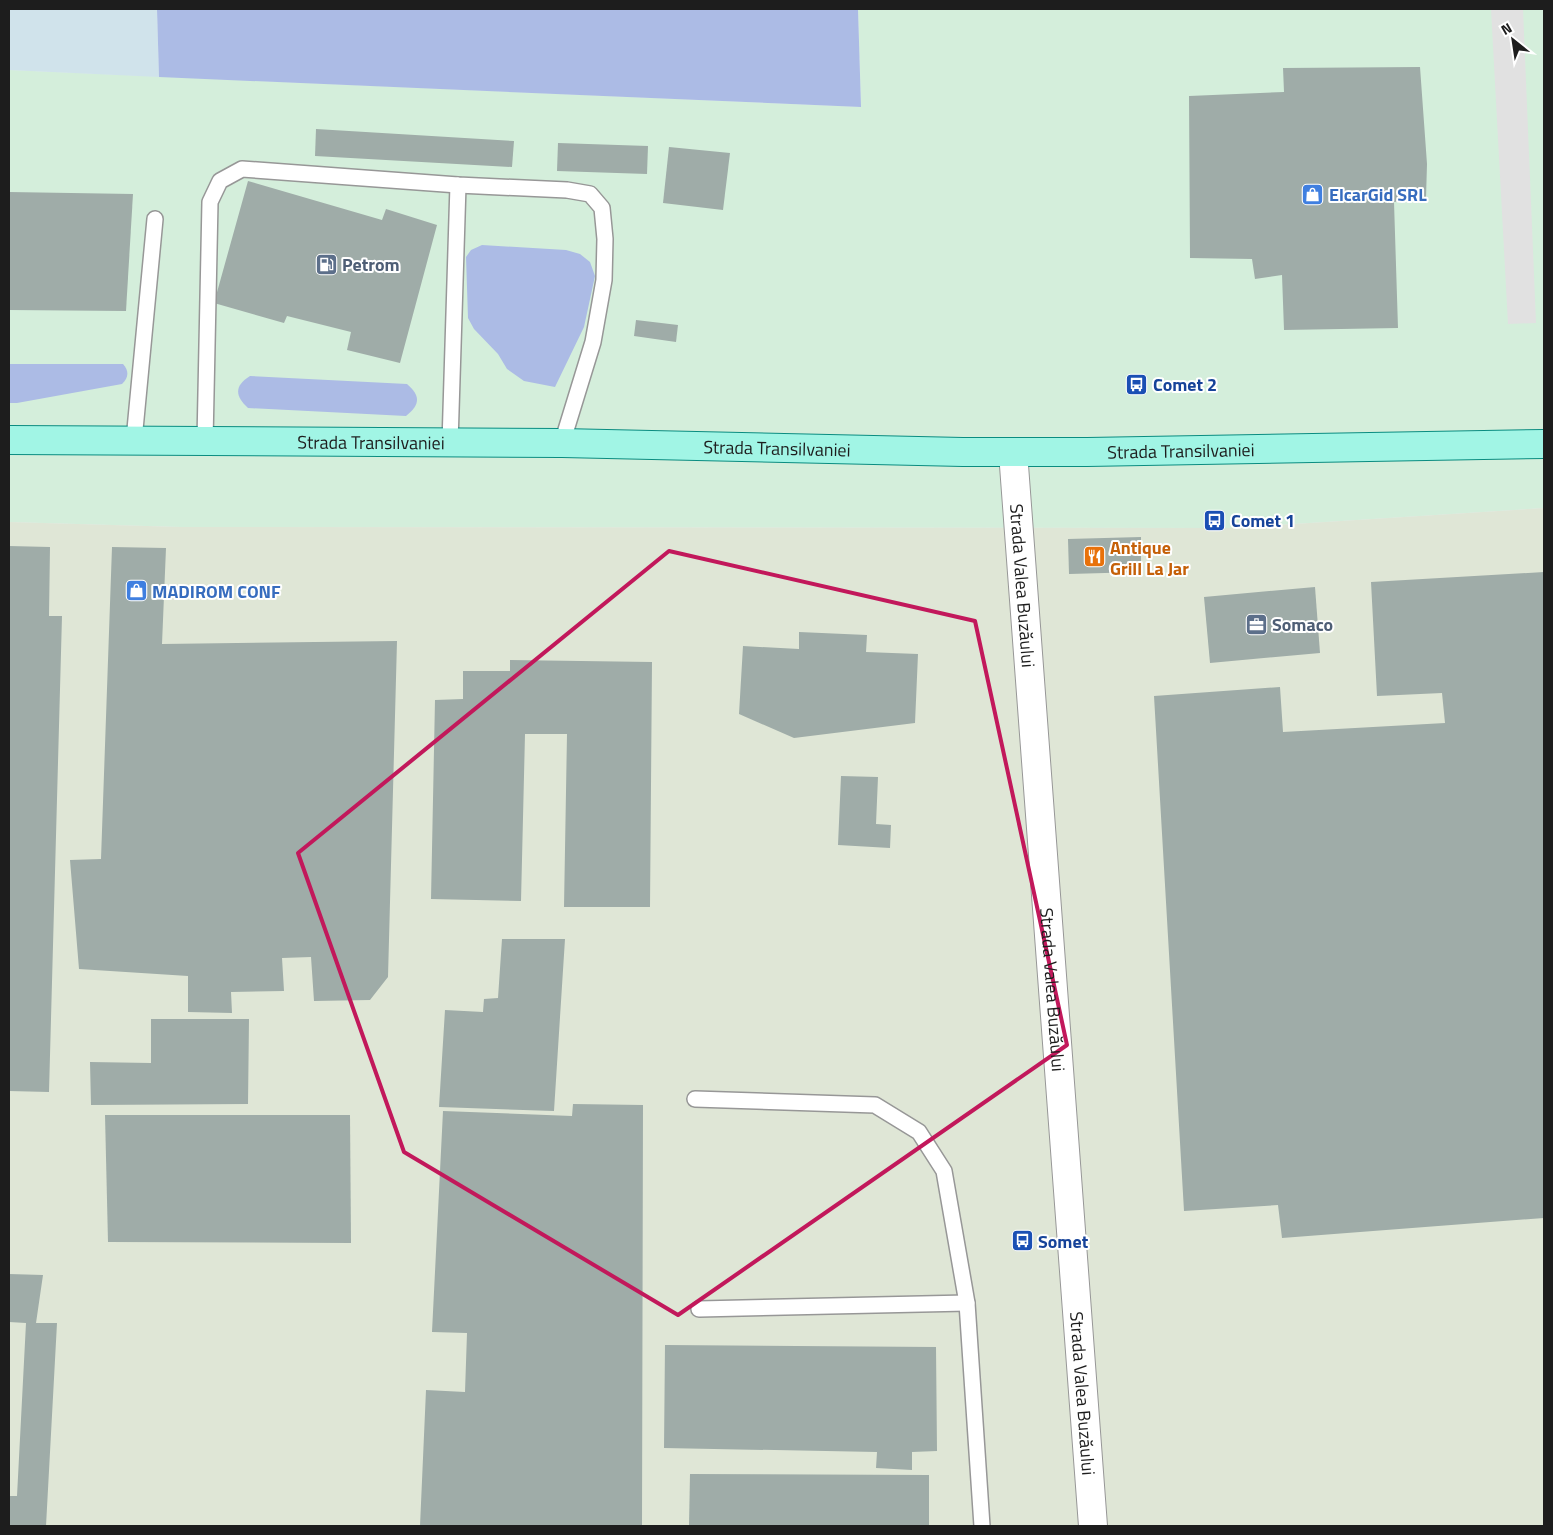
<svg xmlns="http://www.w3.org/2000/svg" width="1553" height="1535" font-family="'Titillium Web',sans-serif">
	<rect width="100%" height="100%" fill="#e3eeed"/>
	<!-- commercial -->
	<path fill="#d4eedb" d="M858 9H1544V508L1229 528 181 527 9 522V70L861 107Z"/>
	<!-- industrial -->
	<path fill="#dfe6d6" d="M1544 508V1526H9V522L181 527 1229 528Z"/>
	<!-- farmland -->
	<path fill="#d0e3eb" d="M9 9H157L159 77 9 70Z"/>
	<!-- grass -->
	<g fill="#acbbe5">
		<path d="M157 9H858L861 107 159 77Z"/>
		<path d="M482 245 566 250 580 254 590 262 595 276 584 327 555 387 524 381 507 369 498 354 474 329 468 318 466 257 471 250Z"/>
		<path d="M9 364H123C129 371 129 377 122 384L17 403H9Z"/>
		<path d="M250 376 407 384C421 396 420 405 406 416L248 408C235 396 234 386 250 376Z"/>
	</g>
	<!-- parking -->
	<path fill="#e1e1e1" d="M1491 9H1523L1536 323 1508 324Z"/>
	<!-- building -->
	<g fill="#9faca8">
		<path d="M1420 67 1427 164 1426 198 1394 202 1398 328 1284 330 1282 275 1255 279 1252 259 1190 258 1189 96 1284 92 1283 68Z"/>
		<path d="M316 129 514 141 512 167 315 156Z"/>
		<path d="M558 143 648 146 647 174 557 171Z"/>
		<path d="M669 147 730 153 723 210 663 203Z"/>
		<path d="M248 181 382 220 386 209 437 225 400 363 347 350 351 332 287 316 284 323 214 303Z"/>
		<path d="M9 192 133 194 126 311 9 310Z"/>
		<path d="M636 320 678 325 676 342 634 336Z"/>
		<path d="M1141 537V572L1069 574 1068 539Z"/>
		<path d="M9 546 50 547 49 616H62L49 1092 9 1091Z"/>
		<path d="M112 547 166 548 162 644 397 641 388 977 370 1000 314 1001 311 957 282 958 284 991 231 992 232 1013 188 1012V976L79 969 70 860 101 859Z"/>
		<path d="M1544 572V1218L1282 1238 1278 1205 1184 1211 1154 696 1280 687 1283 732 1445 723 1442 693 1377 696 1371 582Z"/>
		<path d="M1315 587 1320 653 1210 663 1204 597Z"/>
		<path d="M799 632 867 635 866 652 918 654 915 723 794 738 739 714 743 646 799 649Z"/>
		<path d="M510 660 652 662 650 907H564L567 734H525L521 901 431 899 435 700 463 699V671H510Z"/>
		<path d="M841 776 878 777 876 824 891 825 890 848 838 845Z"/>
		<path d="M502 939H565L554 1111 439 1107 445 1010 483 1012 484 999 498 998Z"/>
		<path d="M151 1019H249L248 1104 91 1105 90 1062 151 1063Z"/>
		<path d="M573 1104 643 1105 642 1526H420L426 1390 465 1392 467 1333 432 1332 443 1111 572 1116Z"/>
		<path d="M105 1115H350L351 1243 108 1242Z"/>
		<path d="M9 1274 43 1275 36 1323H57L46 1526H9V1496H17L26 1323 9 1322Z"/>
		<path d="M665 1345 936 1347 937 1451 912 1452V1470L876 1468 877 1452 664 1448Z"/>
		<path d="M690 1474 929 1475V1526H689Z"/>
	</g>
	<g fill="none" stroke-linecap="round" stroke-linejoin="round">
		<defs>
			<g id="lane">
				<path d="M134 440 155 219"/>
				<path d="M205 441 210 202 220 181 242 169 458 185 567 190 590 194 602 208 605 239 604 280 593 342 562 443"/>
				<path d="M450 443 458 185"/>
				<path d="M695 1099 875 1105 919 1132 944 1171 967 1303 982 1526"/>
				<path d="M699 1309 967 1303"/>
			</g>
			<g id="street">
				<path id="s1" d="M1013 452 1093 1526"/>
			</g>
			<g id="primary">
				<path id="s2" d="M9 440 562 443 963 452H1087L1544 444"/>
			</g>
		</defs>
		<!-- lane casing -->
		<use href="#lane" stroke="#979797" stroke-width="18"/>
		<!-- street casing -->
		<use href="#street" stroke="#979797" stroke-width="30"/>
		<!-- primary casing -->
		<use href="#primary" stroke="#0a8c80" stroke-width="30"/>
		<!-- lane -->
		<use href="#lane" stroke="#fff" stroke-width="15"/>
		<!-- street -->
		<use href="#street" stroke="#fff" stroke-width="28"/>
		<!-- primary -->
		<use href="#primary" stroke="#a1f5e5" stroke-width="28"/>
	</g>
	<!-- marked area -->
	<path fill="none" stroke="#c2185b" stroke-width="4" stroke-linejoin="round" d="M669 551 975 621 1067 1045 678 1315 404 1152 298 853Z"/>
	<!-- icons -->
	<defs>
		<symbol id="shop-square" viewBox="-11 -11 22 22"><rect x="-9" y="-9" width="18" height="18" rx="4" fill="#3f7fe0" stroke="#fff"/><path d="M-5-2.5h2.3a2.7 3.5 0 0 1 5.4 0H5L5.5 6h-11ZM-1.5-2.5h3a1.5 2.3 0 0 0-3 0Z" fill="#fff"/></symbol>
		<symbol id="fuel-square" viewBox="-11 -11 22 22"><rect x="-9" y="-9" width="18" height="18" rx="4" fill="#5c6f8a" stroke="#fff"/><path d="M-5.5-6h7V0h2V4h1.3V-2.5L3-4.5l.8-.8L6-3V5H2.5V1h-1V6h-7ZM-4.2-4.7v3.2H.2V-4.7Z" fill="#fff"/></symbol>
		<symbol id="bus-square" viewBox="-11 -11 22 22"><rect x="-9" y="-9" width="18" height="18" rx="4" fill="#1a4fb4" stroke="#fff"/><path d="M-5-6H5V4H4V6H2V4H-2V6H-4V4H-5ZM-3.5-4V0h7V-4ZM-3.5 1.2v1.5H-2V1.2ZM2 1.2v1.5H3.5V1.2Z" fill="#fff"/></symbol>
		<symbol id="restaurant-square" viewBox="-11 -11 22 22"><rect x="-9" y="-9" width="18" height="18" rx="4" fill="#e8710a" stroke="#fff"/><path d="M-5-6h1v4h1v-4h1v4h1v-4h1v5L-1.5 .5V6h-2V.5L-5-1ZM5-6V6H3V1.5H1.5Q1.5-4 5-6Z" fill="#fff"/></symbol>
		<symbol id="office-square" viewBox="-11 -11 22 22"><rect x="-9" y="-9" width="18" height="18" rx="4" fill="#5c6f8a" stroke="#fff"/><path d="M-6-3h4V-5.5h4V-3h4V5H-6ZM-1-4.5V-3h2v-1.5ZM-6 0V1H6V0Z" fill="#fff"/></symbol>
	</defs>
	<g fill-rule="evenodd">
		<use href="#shop-square" x="1300" y="182" width="25" height="25"/>
		<use href="#fuel-square" x="314" y="252" width="25" height="25"/>
		<use href="#bus-square" x="1124" y="372" width="25" height="25"/>
		<use href="#bus-square" x="1202" y="508" width="25" height="25"/>
		<use href="#restaurant-square" x="1082" y="544" width="25" height="25"/>
		<use href="#shop-square" x="124" y="578" width="25" height="25"/>
		<use href="#office-square" x="1244" y="612" width="25" height="25"/>
		<use href="#bus-square" x="1010" y="1228" width="25" height="25"/>
	</g>
	<g text-anchor="middle" dominant-baseline="central" stroke-width="4" stroke-linejoin="round" paint-order="stroke">
		<!-- shop labels -->
		<g font-size="18" font-weight="bold" fill="#366cbe" stroke="#fff" text-anchor="start">
			<text x="1329" y="194">ElcarGid SRL</text>
			<text x="152" y="591">MADIROM CONF</text>
		</g>
		<!-- service labels -->
		<g font-size="18" font-weight="bold" fill="#4e5e75" stroke="#fff" text-anchor="start">
			<text x="342" y="264">Petrom</text>
			<text x="1272" y="624">Somaco</text>
		</g>
		<!-- transit labels -->
		<g font-size="18" font-weight="bold" fill="#164399" stroke="#fff" text-anchor="start">
			<text x="1153" y="384">Comet 2</text>
			<text x="1231" y="520">Comet 1</text>
			<text x="1038" y="1241">Somet</text>
		</g>
		<!-- street labels -->
		<g font-size="18" fill="#1d1d1d" stroke="#fff">
			<text stroke="none"><textPath href="#s2" startOffset="362">Strada Transilvaniei</textPath></text>
			<text stroke="none"><textPath href="#s2" startOffset="768">Strada Transilvaniei</textPath></text>
			<text stroke="none"><textPath href="#s2" startOffset="1172">Strada Transilvaniei</textPath></text>
			<text stroke="none"><textPath href="#s1" startOffset="134">Strada Valea Buzăului</textPath></text>
			<text stroke="none"><textPath href="#s1" startOffset="539">Strada Valea Buzăului</textPath></text>
			<text stroke="none"><textPath href="#s1" startOffset="944">Strada Valea Buzăului</textPath></text>
		</g>
		<!-- food labels -->
		<g font-size="18" font-weight="bold" fill="#c56008" stroke="#fff" text-anchor="start">
			<text x="1110" y="547">Antique<tspan x="1110" dy="21">Grill La Jar</tspan></text>
		</g>
	</g>
	<!-- border -->
	<rect width="1553" height="1535" fill="none" stroke="#1d1d1d" stroke-width="20"/>
	<!-- north arrow -->
	<g transform="translate(1513 40) rotate(330)" stroke="#ffffff" stroke-width="4" paint-order="stroke">
	<path d="M0-4L9 19L0 12L-9 19Z" fill="#1d1d1d"/>
	<text y="-8" font-size="14" font-weight="bold" text-anchor="middle" fill="#1d1d1d">N</text>
	</g>
</svg>
